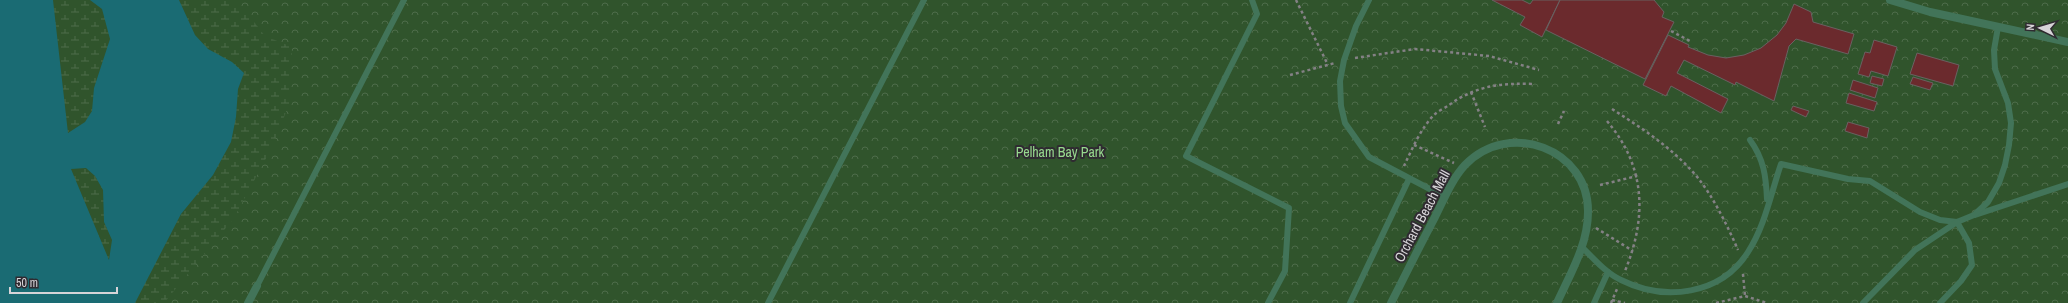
<svg xmlns="http://www.w3.org/2000/svg" width="2068" height="303" font-family="'Archivo Narrow',sans-serif">
	<defs>
		<pattern id="forest-crowns" width="20" height="18" patternUnits="userSpaceOnUse"><rect width="20" height="18" fill="#30542c"/><path d="M2 6a3 3 0 1 1 6 0M12 15a3 3 0 1 1 6 0" fill="none" stroke="#4d6c4a"/></pattern>
		<pattern id="wetland-marsh" width="20" height="14" patternUnits="userSpaceOnUse"><rect width="20" height="14" fill="#30542c"/><path d="M1 5h8M5 5V1M11 12h8M15 12V8" fill="none" stroke="#4d6c4a"/></pattern>
	</defs>
	<rect width="100%" height="100%" fill="#2f2b31"/>
	<!-- forest -->
	<path fill="url(#forest-crowns)" d="M53 0H2068V303H126Z"/>
	<!-- wetland -->
	<path fill="url(#wetland-marsh)" d="M0 0H237L265 36 292 47 290 102 272 147 234 218 164 303H69Z"/>
	<!-- water -->
	<path fill="#1a6b73" fill-rule="evenodd" d="M0 0H53L68 133 85 122 92 111 94 88 110 39 102 9 90 0H179L195 35 208 49 232 62 244 73 238 89 236 117 231 142 213 175 181 214 135 303H0ZM86 168 95 176 103 190 104 222 112 240 109 260 71 169Z"/>
	<!-- building -->
	<g fill="#6b2a2d" stroke="#696161">
		<path d="M1492 0H1522L1530 4 1533 0H1560L1542 37 1520 25 1525 17Z"/>
		<path d="M1560 0H1654L1664 12 1662 17 1674 22 1645 79 1546 30Z"/>
		<path d="M1794 4 1811 12 1813 22 1854 34 1848 54 1796 39 1789 46 1774 101 1736 82 1735 85 1684 60 1677 73 1728 99 1721 113 1671 86 1666 96 1643 85 1668 35 1689 45 1688 47 1708 55 1726 58 1744 55 1761 48 1777 35 1786 23Z"/>
		<path d="M1874 40 1897 47 1888 76 1871 71 1869 77 1858 74 1865 52 1870 53Z"/>
		<path d="M1917 53 1959 65 1953 86 1910 74Z"/>
		<path d="M1872 76 1884 79 1882 86 1870 83Z"/>
		<path d="M1913 77 1933 83 1930 90 1910 84Z"/>
		<path d="M1853 80 1878 88 1875 98 1850 90Z"/>
		<path d="M1849 93 1877 102 1874 111 1846 103Z"/>
		<path d="M1793 106 1809 111 1806 117 1791 110Z"/>
		<path d="M1848 122 1869 128 1867 138 1845 131Z"/>
	</g>
	<g fill="none" stroke-linecap="round" stroke-linejoin="round">
		<!-- path -->
		<g stroke="#848185" stroke-width="2.5" stroke-dasharray="3 3" stroke-linecap="butt">
			<path d="M1296 0 1328 65"/>
			<path d="M1671 31 1690 41"/>
			<path d="M1355 58 1415 49 1489 56 1539 70"/>
			<path d="M1290 75 1335 63"/>
			<path d="M1471 92 1485 127"/>
			<path d="M1612 109C1643 129 1674 149 1698 178 1714 198 1728 227 1738 250"/>
			<path d="M1607 121C1646 167 1647 217 1625 271"/>
			<path d="M1558 124 1564 111"/>
			<path d="M1414 145 1454 163"/>
			<path d="M1404 166C1412 149 1421 128 1434 115 1438 111 1445 108 1449 105 1477 85 1501 83 1534 84"/>
			<path d="M1600 185 1637 176"/>
			<path d="M1596 228 1633 251"/>
			<path d="M1743 274 1745 296"/>
			<path d="M1612 300 1625 303"/>
			<path d="M1611 303 1617 289"/>
			<path d="M1716 303 1745 296 1767 303"/>
		</g>
		<!-- lane -->
		<g stroke="#427459" stroke-width="6">
			<path d="M1252 0 1257 14 1186 156 1289 208 1285 271 1268 303"/>
			<path d="M1369 0 1356 26 1344 60 1340 81 1341 106 1345 123 1369 157 1445 197"/>
			<path d="M1750 140C1764 159 1766 177 1767 199"/>
			<path d="M1975 215 2068 184"/>
			<path d="M1582 247C1594 259 1606 273 1621 280 1665 302 1721 295 1748 252 1765 226 1771 193 1781 164L1848 179 1870 181 1920 212 1940 220 1957 222 1974 215 1988 202 1999 183 2005 165 2009 145 2011 123 2008 103 1995 69 1994 50 1998 27"/>
			<path d="M257 286 404 0"/>
			<path d="M768 303 924 0"/>
			<path d="M1350 303 1409 179"/>
			<path d="M1594 303 1608 272"/>
			<path d="M1863 303 1915 250 1957 222 1969 243 1972 265 1961 281 1940 303"/>
		</g>
		<!-- street -->
		<g stroke="#427459" stroke-width="8">
			<path d="M1890 0 1930 12 2068 42"/>
			<path d="M248 303 257 286"/>
			<path d="M1391 303C1406 274 1420 245 1435 217 1444 199 1452 179 1465 165 1509 119 1589 149 1588 212 1588 245 1570 274 1557 303"/>
		</g>
	</g>
	<g text-anchor="middle" dominant-baseline="central" stroke-width="4" stroke-linejoin="round" paint-order="stroke">
		<!-- park labels -->
		<g font-size="14" fill="#97d98e" stroke="#2f2b31">
			<text x="1060" y="152">Pelham Bay Park</text>
		</g>
		<!-- street labels -->
		<g font-size="14" fill="#d7d4d8" stroke="#2f2b31">
			<text transform="translate(1422 216) rotate(-62)">Orchard Beach Mall</text>
		</g>
	</g>
	<!-- north arrow -->
	<g transform="translate(2040 28) rotate(275)" stroke="#2f2b31" stroke-width="3" paint-order="stroke">
	<path d="M0-3L7 15L0 10L-7 15Z" fill="#d7d4d8"/>
	<text y="-6" font-size="11" font-weight="bold" text-anchor="middle" fill="#d7d4d8">N</text>
	</g>
	<!-- scale -->
	<path d="M10 287v6h107v-6" fill="none" stroke="#d7d4d8" stroke-width="2"/>
	<text x="16" y="287" font-size="12" fill="#d7d4d8" stroke="#2f2b31" stroke-width="3" paint-order="stroke">50 m</text>
</svg>
